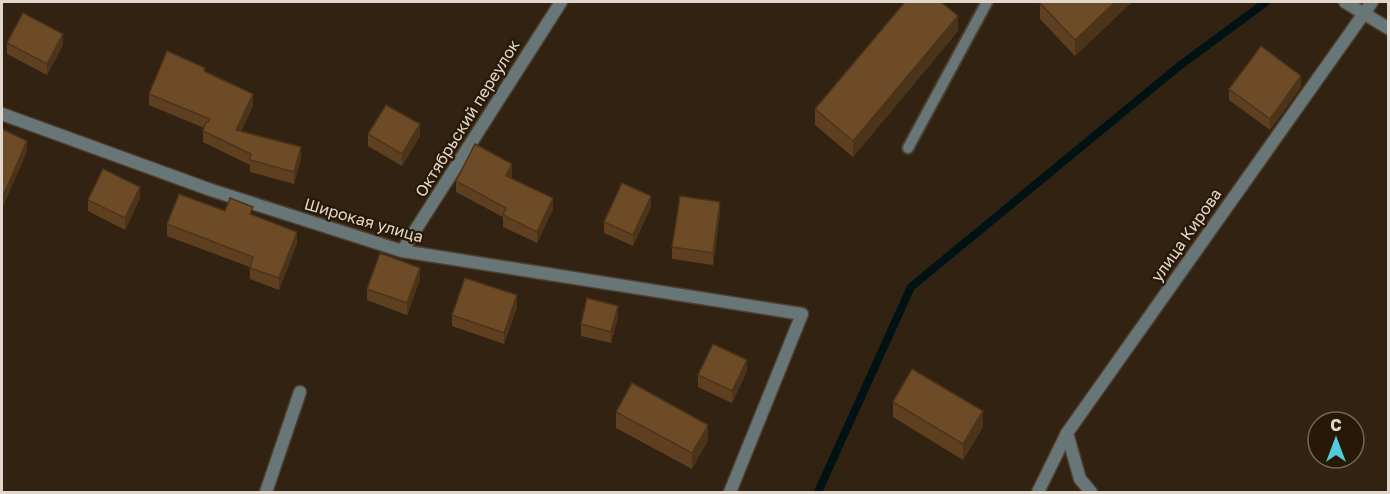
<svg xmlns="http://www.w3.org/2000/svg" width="1390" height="494" font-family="'Golos Text',sans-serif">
	<rect width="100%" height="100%" fill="#322211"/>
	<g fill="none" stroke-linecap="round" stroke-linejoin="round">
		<!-- stream -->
		<path stroke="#011215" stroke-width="8" d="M818 492 911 287 1178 67 1266 2"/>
		<defs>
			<path id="service" d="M908 148 987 2"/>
			<g id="minor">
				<path d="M2 114 211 190 402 251 802 314 730 492"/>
				<path d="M402 251 561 2"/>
				<path d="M1067 433 1080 479 1091 492"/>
				<path d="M266 492 300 392"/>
				<path d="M1038 492 1067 433 1372 2"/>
			</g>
			<path id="tertiary" d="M1345 2 1388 28"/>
		</defs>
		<!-- service casing -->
		<use href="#service" stroke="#4e3f2f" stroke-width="14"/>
		<!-- minor casing -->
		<use href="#minor" stroke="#4e3f2f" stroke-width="15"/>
		<!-- tertiary casing -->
		<use href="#tertiary" stroke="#4e3f2f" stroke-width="15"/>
		<!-- service -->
		<use href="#service" stroke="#687678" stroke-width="10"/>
		<!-- minor -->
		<use href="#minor" stroke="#687678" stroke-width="12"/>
		<!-- tertiary -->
		<use href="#tertiary" stroke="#687678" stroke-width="12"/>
	</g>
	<!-- wall -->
	<g fill="#5e4021">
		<path d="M1132 2 1075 56 1040 19V3Z"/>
		<path d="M958 31 853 157 815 125V109Z"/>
		<path d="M7 43 63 45 47 75 7 54Z"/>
		<path d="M205 72 253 106 241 131 301 159 294 184 250 172V165L203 142V131L204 128 149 105V94Z"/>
		<path d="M1301 87 1270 130 1229 100V89Z"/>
		<path d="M368 134 420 136 402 166 368 146Z"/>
		<path d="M512 175 511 178 553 209 537 243 503 227V217L456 192V181Z"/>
		<path d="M140 198 125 230 88 211V200Z"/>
		<path d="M651 207 633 246 604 233V222Z"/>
		<path d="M225 211 253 215 297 243 279 290 250 279V267L167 236V224Z"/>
		<path d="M720 213 713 265 672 259V247Z"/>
		<path d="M420 279 407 315 367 300V289Z"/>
		<path d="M517 307 504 344 452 326V315Z"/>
		<path d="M618 317 611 343 581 336V324Z"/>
		<path d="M747 371 732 403 698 387V375Z"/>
		<path d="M893 402 983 427 963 460 893 417Z"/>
		<path d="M616 412 708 440 692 469 616 428Z"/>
	</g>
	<!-- shaded-wall -->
	<g fill="#4c341b">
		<path d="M1115 2H1132L1075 56V40Z"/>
		<path d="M958 16V31L853 157V141Z"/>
		<path d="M63 34V45L47 75V64Z"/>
		<path d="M1301 76V87L1270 130V119Z"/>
		<path d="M253 94V106L236 141V130Z"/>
		<path d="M420 124V136L402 166V154Z"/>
		<path d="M27 141V152L2 209V198Z"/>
		<path d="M301 147V159L294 184V172Z"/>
		<path d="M512 164V175L506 187V176Z"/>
		<path d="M140 187V198L125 230V218Z"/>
		<path d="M651 196V207L633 246V235Z"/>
		<path d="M553 198V209L537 243V232Z"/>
		<path d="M720 202V213L713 265V253Z"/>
		<path d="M297 232V243L279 290V278Z"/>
		<path d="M420 268V279L407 315V303Z"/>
		<path d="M517 295V307L504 344V333Z"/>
		<path d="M618 306V317L611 343V332Z"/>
		<path d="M747 360V371L732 403V391Z"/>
		<path d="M983 411V427L963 460V444Z"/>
		<path d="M708 425V440L692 469V453Z"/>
	</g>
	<!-- building -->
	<g fill="#6d4b26" stroke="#4c341b" stroke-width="1.5">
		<path d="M905 2H941L958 16 853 141 815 109Z"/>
		<path d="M1041 2H1115L1075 40 1040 3Z"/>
		<path d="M23 13 63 34 47 64 7 43Z"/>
		<path d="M1261 46 1301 76 1270 119 1229 89Z"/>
		<path d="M167 51 205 68 204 71 253 94 236 130 301 147 294 172 250 160 251 154 203 131 206 122H208L210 119 149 94Z"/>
		<path d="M386 105 420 124 402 154 368 134Z"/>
		<path d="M2 129 27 141 2 198Z"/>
		<path d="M475 144 512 164 506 176 553 198 537 232 503 215 506 208 456 181Z"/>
		<path d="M103 169 140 187 125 218 88 200Z"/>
		<path d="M622 183 651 196 633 235 604 222Z"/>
		<path d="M179 194 225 211 230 198 253 207 250 214 297 232 279 278 250 268 253 257 167 224Z"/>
		<path d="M680 196 720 202 713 253 672 247Z"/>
		<path d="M380 253 420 268 407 303 367 289Z"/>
		<path d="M465 278 517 295 504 333 452 315Z"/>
		<path d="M587 298 618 306 611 332 581 324Z"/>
		<path d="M713 344 747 360 732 391 698 375Z"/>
		<path d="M912 369 983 411 963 444 893 402Z"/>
		<path d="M632 383 708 425 692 453 616 412Z"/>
	</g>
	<g text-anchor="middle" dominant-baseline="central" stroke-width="4.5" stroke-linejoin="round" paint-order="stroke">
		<!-- street labels -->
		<g font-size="16" fill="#e2d7cc" stroke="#281907">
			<text transform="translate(467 118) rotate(-58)">Октябрьский переулок</text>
			<text transform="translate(364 220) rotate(16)">Широкая улица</text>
			<text transform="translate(1186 235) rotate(-55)">улица Кирова</text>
		</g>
	</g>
	<!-- border -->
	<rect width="1390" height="494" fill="none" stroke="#e2d7cc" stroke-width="6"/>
	<!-- north arrow -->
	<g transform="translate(1336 440)"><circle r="28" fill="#281907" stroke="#726556" stroke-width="1.5"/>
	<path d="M0-4.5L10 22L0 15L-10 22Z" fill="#53cbda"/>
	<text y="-9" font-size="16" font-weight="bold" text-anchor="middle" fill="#e2d7cc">С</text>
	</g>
</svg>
